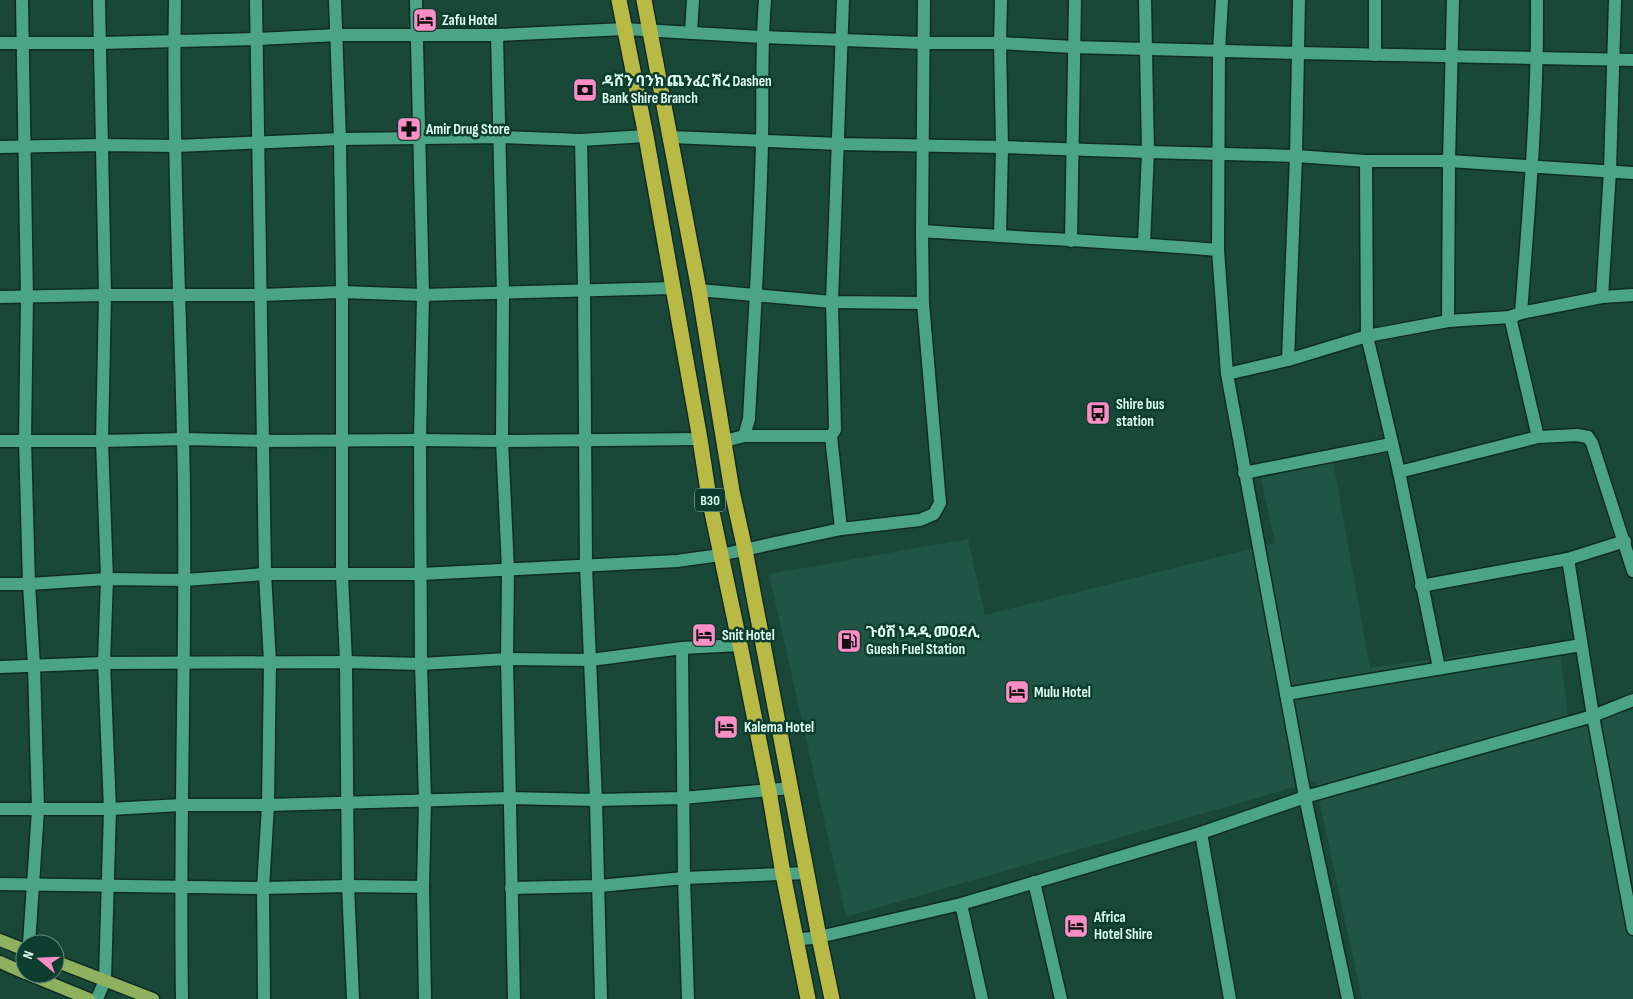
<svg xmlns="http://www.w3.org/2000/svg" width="1633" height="999" font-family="'Sofia Sans Condensed','Noto Sans Ethiopic',sans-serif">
	<rect width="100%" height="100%" fill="#194839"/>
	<!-- built -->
	<path fill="#205444" d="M1333 461 1370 668 1559 641 1569 726 1633 710V999H1362L1315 781 846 917 769 574 968 539 985 615 1275 543 1261 478Z"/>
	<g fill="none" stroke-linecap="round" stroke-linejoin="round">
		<defs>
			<g id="minor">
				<path d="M22 0 27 297 25 440 29 584 34 666 38 810 29 944"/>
				<path d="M175 0C172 164 182 328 184 492 186 661 179 830 182 999"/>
				<path d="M256 0 265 574 270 662 268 805 263 888 264 999"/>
				<path d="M335 0 340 139 342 292V575L346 662 348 886 353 999"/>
				<path d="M416 0 423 295 420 440 421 664 425 800 423 887 425 999"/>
				<path d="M1222 0 1219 51 1218 250 1227 374 1305 797 1348 999"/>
				<path d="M691 33 693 0"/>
				<path d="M497 35 503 294 502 441 508 569 507 659 514 999"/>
				<path d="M0 43H100L257 39 337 35H497L625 29 762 37 923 43H1000L1073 47 1298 53 1633 60"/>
				<path d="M1375 55V0"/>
				<path d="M671 137 839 144 1002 147 1148 152 1296 156 1366 161H1449L1633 173"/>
				<path d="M581 140 584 290 586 566 596 800 601 999"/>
				<path d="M0 147 102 145 176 146 340 139 501 137 581 140 646 136"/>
				<path d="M1366 161 1367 336 1399 472 1439 668"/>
				<path d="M922 231C1021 238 1120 242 1218 250"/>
				<path d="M1000 236 1002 147 1000 43 1001 0"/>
				<path d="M1071 241 1075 0"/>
				<path d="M1144 244 1148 152 1145 0"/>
				<path d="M699 290 832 302 923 303"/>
				<path d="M0 297 105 295H261L342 292 423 295 673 288"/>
				<path d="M1602 297 1610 171 1615 0"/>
				<path d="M1521 313C1529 208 1538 104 1537 0"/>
				<path d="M1510 317 1538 437"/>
				<path d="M1448 321 1449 161 1453 0"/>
				<path d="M1288 360 1296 156 1299 0"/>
				<path d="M1227 374 1288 360 1367 336 1448 321 1510 317 1521 313 1602 297 1633 295"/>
				<path d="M744 436 749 419C754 326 760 234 762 141 763 94 761 47 765 0"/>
				<path d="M0 441H102L184 439 262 441 420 440 502 441 700 439"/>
				<path d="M725 441 744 436H831"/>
				<path d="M1399 472 1538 437 1577 435 1588 437 1592 443 1633 571"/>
				<path d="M1244 473 1391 444"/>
				<path d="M841 529 831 436 835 430 832 302 843 0"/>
				<path d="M1568 559 1593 716 1633 929"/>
				<path d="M0 584H29L107 579 185 580 265 574H421L677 561 720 555 841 529 920 520 934 514 940 503 923 303 922 231 924 0"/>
				<path d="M1421 586 1568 559 1625 541"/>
				<path d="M682 648 684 878 688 999"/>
				<path d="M0 667 104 663 346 662 421 664 507 659 591 660 682 648 740 645"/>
				<path d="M1286 694 1581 645"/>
				<path d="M0 809H110L181 805H268L509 798 596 800 683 798 791 788"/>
				<path d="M1201 833 1230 999"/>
				<path d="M1034 882 1061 999"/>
				<path d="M0 884 263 888 348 886 423 887"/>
				<path d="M511 888 599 886 684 878 807 873"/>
				<path d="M961 904 982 999"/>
				<path d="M795 940 819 937 961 904 1201 833 1305 797 1593 716 1633 700"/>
				<path d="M97 999 105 980 110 809 104 663 107 579 102 441 105 295 99 0"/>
			</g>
			<g id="major">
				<path d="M0 940 25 950"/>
				<path d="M55 961 153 999"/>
				<path d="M0 962 25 973"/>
				<path d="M28 974 89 999"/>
			</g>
			<g id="highway">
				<path d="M619 0 646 136 700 439 709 498 740 645 769 791 783 874 808 999"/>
				<path d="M644 0 699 290 732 491 745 550 819 937 832 999"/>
			</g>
		</defs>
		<!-- minor casing -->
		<use href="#minor" stroke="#0f2b22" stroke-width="15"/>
		<!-- major casing -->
		<use href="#major" stroke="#0f2b22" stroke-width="15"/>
		<!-- highway casing -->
		<use href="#highway" stroke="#0f2b22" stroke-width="18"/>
		<!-- minor -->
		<use href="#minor" stroke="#4ca487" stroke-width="12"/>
		<!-- major -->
		<use href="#major" stroke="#8db15f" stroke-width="12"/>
		<!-- highway -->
		<use href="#highway" stroke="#b9b945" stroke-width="15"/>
	</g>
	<!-- icons -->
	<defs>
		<symbol id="hotel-square" viewBox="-11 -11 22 22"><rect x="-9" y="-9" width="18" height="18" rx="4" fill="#fb8fc5" stroke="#0c3d2f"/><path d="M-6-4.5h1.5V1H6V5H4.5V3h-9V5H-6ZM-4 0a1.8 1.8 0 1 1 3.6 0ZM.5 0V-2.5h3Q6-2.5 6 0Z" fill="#111"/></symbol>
		<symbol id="bank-square" viewBox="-11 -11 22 22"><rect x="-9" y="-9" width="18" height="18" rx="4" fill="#fb8fc5" stroke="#0c3d2f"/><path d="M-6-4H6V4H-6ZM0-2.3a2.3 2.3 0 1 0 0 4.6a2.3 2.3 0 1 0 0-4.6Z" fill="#111"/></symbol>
		<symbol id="pharmacy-square" viewBox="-11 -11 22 22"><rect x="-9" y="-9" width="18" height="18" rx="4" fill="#fb8fc5" stroke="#0c3d2f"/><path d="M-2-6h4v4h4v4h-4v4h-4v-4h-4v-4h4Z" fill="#111"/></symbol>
		<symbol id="bus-square" viewBox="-11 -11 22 22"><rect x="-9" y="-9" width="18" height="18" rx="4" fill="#fb8fc5" stroke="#0c3d2f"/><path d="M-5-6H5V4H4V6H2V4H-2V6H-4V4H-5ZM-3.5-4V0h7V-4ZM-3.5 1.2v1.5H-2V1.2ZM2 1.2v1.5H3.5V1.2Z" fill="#111"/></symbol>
		<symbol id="fuel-square" viewBox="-11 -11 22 22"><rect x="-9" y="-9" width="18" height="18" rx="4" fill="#fb8fc5" stroke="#0c3d2f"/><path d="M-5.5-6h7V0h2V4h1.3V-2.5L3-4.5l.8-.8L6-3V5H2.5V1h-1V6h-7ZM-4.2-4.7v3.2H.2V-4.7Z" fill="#111"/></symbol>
	</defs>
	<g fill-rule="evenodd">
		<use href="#hotel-square" x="411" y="6" width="28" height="28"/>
		<use href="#bank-square" x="571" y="76" width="28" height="28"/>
		<use href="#pharmacy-square" x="395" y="115" width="28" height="28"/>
		<use href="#bus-square" x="1084" y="399" width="28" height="28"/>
		<use href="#hotel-square" x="690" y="621" width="28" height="28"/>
		<use href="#fuel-square" x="835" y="627" width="28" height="28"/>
		<use href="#hotel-square" x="1003" y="678" width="28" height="28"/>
		<use href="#hotel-square" x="712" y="713" width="28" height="28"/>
		<use href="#hotel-square" x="1062" y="912" width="28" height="28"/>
	</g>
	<g text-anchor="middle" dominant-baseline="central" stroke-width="5" stroke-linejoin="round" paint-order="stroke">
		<!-- shield labels -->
		<rect fill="#0c3d2f" stroke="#9ec4b6" stroke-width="1" x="695" y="488.5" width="30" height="23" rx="4"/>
		<g font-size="14" font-weight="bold" fill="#ddfef0">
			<text x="710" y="500">B30</text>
		</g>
		<!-- poi labels -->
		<g font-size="15" font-weight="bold" fill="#ddfef0" stroke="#0c3d2f" text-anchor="start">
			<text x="442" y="20">Zafu Hotel</text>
			<text x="602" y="81">ዳሸን ባንክ ጨንፈር ሽረ Dashen<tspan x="602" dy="17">Bank Shire Branch</tspan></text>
			<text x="426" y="129">Amir Drug Store</text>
			<text x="1116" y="404">Shire bus<tspan x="1116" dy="17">station</tspan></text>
			<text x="866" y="632">ጉዕሽ ነዳዲ መዐደሊ<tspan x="866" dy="17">Guesh Fuel Station</tspan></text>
			<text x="722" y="635">Snit Hotel</text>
			<text x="1034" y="692">Mulu Hotel</text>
			<text x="744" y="727">Kalema Hotel</text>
			<text x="1094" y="917">Africa<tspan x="1094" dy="17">Hotel Shire</tspan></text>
		</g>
	</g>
	<!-- north arrow -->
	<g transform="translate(40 959) rotate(289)"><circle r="24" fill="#0c3d2f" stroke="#608a7c"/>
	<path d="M0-4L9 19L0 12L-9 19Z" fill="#fb8fc5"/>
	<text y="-8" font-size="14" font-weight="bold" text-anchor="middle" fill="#ddfef0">N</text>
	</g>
</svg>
